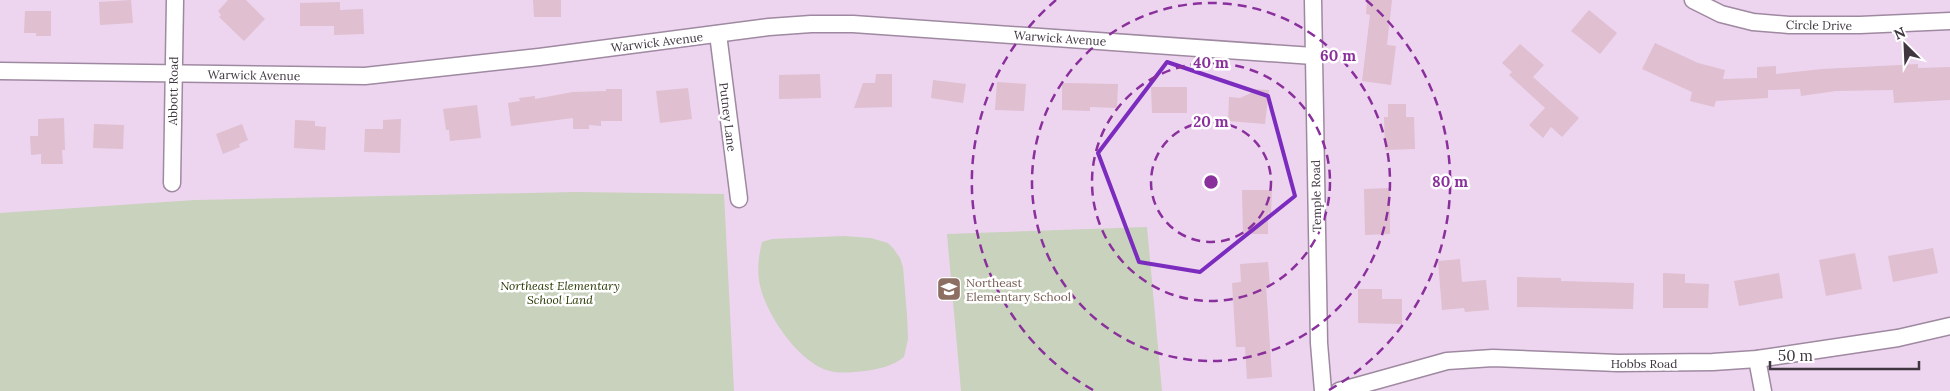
<svg xmlns="http://www.w3.org/2000/svg" width="1950" height="391" font-family="Lora,serif">
	<rect width="100%" height="100%" fill="#edd5ef"/>
	<!-- green -->
	<g fill="#c9d2bc">
		<path d="M575 192 724 194 734 391H0V213L195 200Z"/>
		<path d="M1147 227 1162 391H961L947 234Z"/>
		<path d="M844 236 871 238 888 243 893 248 900 258 903 267 907 315 908 339 904 357C893 366 879 369 865 371 853 372 841 374 830 371 799 364 763 311 759 280 757 267 759 255 762 242L772 239Z"/>
	</g>
	<!-- building -->
	<g fill="#dfbfd0">
		<path d="M131 0 133 23 100 25 99 2Z"/>
		<path d="M228 0H246L265 19 244 41 219 17 221 15 218 11Z"/>
		<path d="M533 0H561V17H534Z"/>
		<path d="M1367 0H1392L1387 45 1396 46 1391 85 1362 81 1370 15 1366 14Z"/>
		<path d="M340 2V10L363 9 364 34 334 35V26H300V3Z"/>
		<path d="M1589 10 1617 33 1600 54 1571 31Z"/>
		<path d="M25 11H51V36H36V33H24Z"/>
		<path d="M1655 43 1698 63 1725 70 1723 79 1757 78V67L1776 66V74L1822 69 1918 64V68L1950 67V100L1894 103 1893 90 1836 91 1801 96 1800 89 1768 90V98L1716 101 1714 107 1690 101 1692 92 1642 69Z"/>
		<path d="M1520 44 1544 65 1533 77 1579 118 1562 137 1551 127 1543 138 1529 125 1545 108 1509 75 1512 72 1502 63Z"/>
		<path d="M820 74 821 98 779 99V75Z"/>
		<path d="M876 74H892V107L854 108 863 83H875Z"/>
		<path d="M933 80 966 84 963 103 931 98Z"/>
		<path d="M997 82 1026 84 1024 111 995 110Z"/>
		<path d="M1062 83 1118 84 1117 108 1090 107V111L1062 110Z"/>
		<path d="M1151 87H1187V113H1152Z"/>
		<path d="M688 88 692 119 660 123 656 91Z"/>
		<path d="M606 89H622V121H601V126L589 125V129H573V118L511 126 508 103 520 101 519 98 535 96V99L573 92 606 91Z"/>
		<path d="M1252 89 1269 90 1265 124 1228 121 1229 97 1240 98 1251 93Z"/>
		<path d="M1388 104H1406V117H1414L1415 149 1385 150 1384 117H1388Z"/>
		<path d="M477 105 481 138 450 141 449 130H446L443 109Z"/>
		<path d="M64 118 65 150H62L63 164H41V154L31 155 30 136H38V119Z"/>
		<path d="M401 119 400 153 364 152 365 129H383V120Z"/>
		<path d="M295 120 315 121V126L326 127 325 150 294 148Z"/>
		<path d="M94 124 124 125 123 149 93 148Z"/>
		<path d="M242 124 248 140 239 144 240 147 223 154 216 134Z"/>
		<path d="M1390 188V234L1365 235 1364 189Z"/>
		<path d="M1242 190H1272L1271 213H1268V234H1243Z"/>
		<path d="M1933 248 1938 273 1893 282 1888 256Z"/>
		<path d="M1855 253 1862 289 1826 296 1819 260Z"/>
		<path d="M1460 259 1462 282 1486 280 1489 310 1465 312 1464 308 1442 310 1438 261Z"/>
		<path d="M1268 262 1270 285H1266L1272 377 1247 379 1245 347H1236L1232 283 1241 282 1240 264Z"/>
		<path d="M1663 273 1685 274V283L1709 284 1708 308H1663Z"/>
		<path d="M1779 273 1783 298 1739 306 1734 281Z"/>
		<path d="M1517 277 1561 278V281L1634 283 1633 309 1517 307Z"/>
		<path d="M1358 289H1382V299H1402V324L1358 323Z"/>
	</g>
	<g fill="none" stroke-linecap="round" stroke-linejoin="round">
		<defs>
			<g id="street">
				<path d="M1313 0 1319 343 1323 391"/>
				<path d="M1693 0 1721 14 1753 22 1789 25H1860L1950 21"/>
				<path d="M718 34 739 199"/>
				<path d="M0 71 365 76 539 57 769 27 811 24H853L1313 56"/>
				<path d="M172 183 175 0"/>
				<path d="M1757 359 1763 391"/>
				<path d="M1339 391 1447 361 1493 358 1618 363 1713 362 1757 359 1898 338 1950 326"/>
			</g>
		</defs>
		<!-- street casing -->
		<use href="#street" stroke="#9f89a1" stroke-width="19"/>
		<!-- street -->
		<use href="#street" stroke="#fff" stroke-width="16"/>
	</g>
	<!-- marked area -->
	<path fill="none" stroke="#7b2cbf" stroke-width="4" stroke-linejoin="round" d="M1167 62 1268 96 1295 196 1200 272 1139 262 1098 153Z"/>
	<!-- distance rings -->
	<g fill="none" stroke="#8a309c" stroke-width="2.5" stroke-dasharray="9 6">
		<circle cx="1211" cy="182" r="60"/>
		<circle cx="1211" cy="182" r="119"/>
		<circle cx="1211" cy="182" r="179"/>
		<path d="M1093 390A239 239 0 0 1 1056 0M1366 0A239 239 0 0 1 1329 390"/>
	</g>
	<!-- icons -->
	<defs>
		<symbol id="school-square" viewBox="-11 -11 22 22"><rect x="-9" y="-9" width="18" height="18" rx="4" fill="#8d6e63" stroke="#fff"/><path d="M0-5L7-2L0 1L-7-2ZM-4 1L0 2.5L4 1V4Q0 6-4 4Z" fill="#fff"/></symbol>
	</defs>
	<g fill-rule="evenodd">
		<use href="#school-square" x="935" y="275" width="28" height="28"/>
	</g>
	<g text-anchor="middle" dominant-baseline="central" stroke-width="5" stroke-linejoin="round" paint-order="stroke">
		<!-- street labels -->
		<g font-size="12" fill="#3f3640" stroke="#fff">
			<text transform="translate(1819 25) rotate(1)">Circle Drive</text>
			<text transform="translate(1060 38) rotate(4)">Warwick Avenue</text>
			<text transform="translate(657 42) rotate(-7)">Warwick Avenue</text>
			<text transform="translate(254 75) rotate(1)">Warwick Avenue</text>
			<text transform="translate(173 91) rotate(-89)">Abbott Road</text>
			<text transform="translate(728 117) rotate(83)">Putney Lane</text>
			<text transform="translate(1316 196) rotate(-91)">Temple Road</text>
			<text x="1644" y="363">Hobbs Road</text>
		</g>
		<!-- education labels -->
		<g font-size="12" fill="#785e54" stroke="#fff" text-anchor="start">
			<text x="966" y="282">Northeast<tspan x="966" dy="14">Elementary School</tspan></text>
		</g>
		<!-- park labels -->
		<g font-size="12" font-style="italic" fill="#293903" stroke="#fff">
			<text x="560" y="285">Northeast Elementary<tspan x="560" dy="14">School Land</tspan></text>
		</g>
	</g>
	<circle cx="1211" cy="182" r="8" fill="#8a309c" stroke="#fff" stroke-width="2.5"/>
	<g font-size="15" text-anchor="middle" font-weight="bold" fill="#8a309c" stroke="#fff" stroke-width="5" stroke-linejoin="round" paint-order="stroke">
		<text x="1338" y="61">60 m</text>
		<text x="1211" y="68">40 m</text>
		<text x="1211" y="127">20 m</text>
		<text x="1450" y="187">80 m</text>
	</g>
	<!-- north arrow -->
	<g transform="translate(1905 45) rotate(336)" stroke="#ffffff" stroke-width="4" paint-order="stroke">
	<path d="M0-4L9 19L0 12L-9 19Z" fill="#3f3640"/>
	<text y="-8" font-size="14" font-weight="bold" text-anchor="middle" fill="#3f3640">N</text>
	</g>
	<!-- scale -->
	<path d="M1770 361v8h149v-8" fill="none" stroke="#3f3640" stroke-width="2.5"/>
	<text x="1778" y="361" font-size="15" fill="#3f3640" stroke="#ffffff" stroke-width="4" paint-order="stroke">50 m</text>
</svg>
